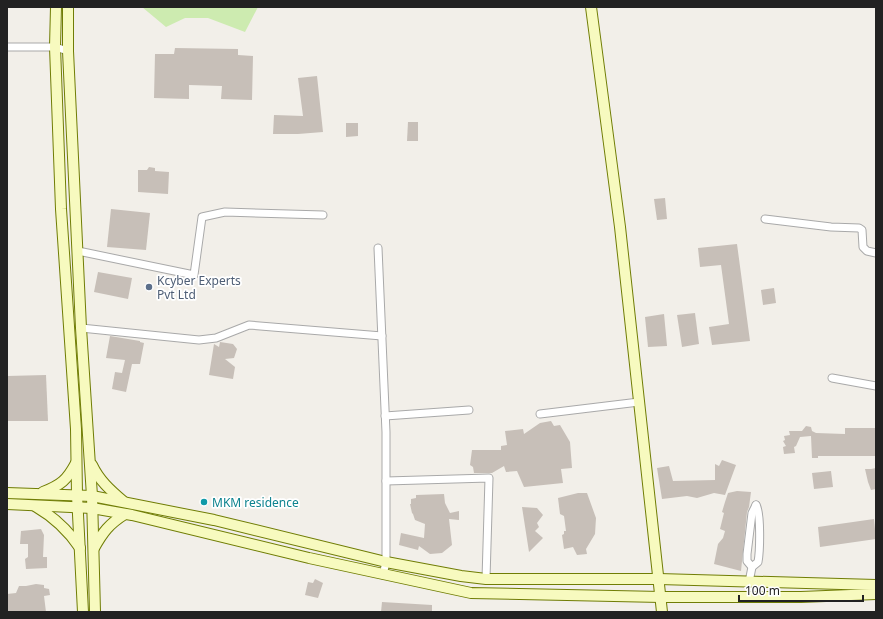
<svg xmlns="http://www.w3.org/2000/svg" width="883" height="619" font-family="'Noto Sans',sans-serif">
	<rect width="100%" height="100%" fill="#f2efe9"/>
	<!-- grass -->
	<path fill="#cdebb0" d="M142 7H258L245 32 208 18H185L166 27Z"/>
	<!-- building -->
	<g fill="#c7bfb8">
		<path d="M175 48 238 49V55L253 56 252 100 221 99 222 86 189 85V99L154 98 155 54H174Z"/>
		<path d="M317 76 323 132 298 134H273L274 115 303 116 298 78Z"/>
		<path d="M408 122H418V141H407Z"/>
		<path d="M346 123H358V136L346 137Z"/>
		<path d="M149 167 155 168V171L169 172 168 194 138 192V170H147Z"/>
		<path d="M665 198 667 219 657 220 654 199Z"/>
		<path d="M111 209 150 213 146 250 107 247Z"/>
		<path d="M737 244 750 341 712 345 709 327 729 324 721 265 700 267 698 248Z"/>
		<path d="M98 272 132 278 128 299 94 292Z"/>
		<path d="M774 288 776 303 763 305 761 290Z"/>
		<path d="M695 313 699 344 682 347 677 315Z"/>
		<path d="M664 314 667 346 648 347 645 317Z"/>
		<path d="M110 336 140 341V342L144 343 140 364H132L126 392 112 389 115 372 122 373 125 360 106 358Z"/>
		<path d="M220 342 233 344 237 349 234 358 225 359 235 367 233 379 209 375 214 344 219 347Z"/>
		<path d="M46 375 48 421H7V376Z"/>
		<path d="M551 421 554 426 560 425 570 442 572 468 561 469 563 483 524 487 517 471 506 472 504 466 492 473H474L473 467 470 465 472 450H501V446L507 445 505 431 523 429 524 434 540 423Z"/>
		<path d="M806 426 811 427 812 431 816 433 845 434V428H876L875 456H818V458H812L811 436 800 437 796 446 794 447 795 453 784 454 783 447 786 446 783 441 785 440 784 436 790 435 789 431H802Z"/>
		<path d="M722 460 736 465 725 495 714 493 697 498 687 496 662 499 657 468 669 466 673 481 715 480V464L719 466Z"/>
		<path d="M876 468V489L871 490 868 482 865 469H871Z"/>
		<path d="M831 471 833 487 814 489 812 473Z"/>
		<path d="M737 491 751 492 749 507 747 512 741 571 714 564 718 544 723 538 725 531 720 529 724 513 722 512 725 502 728 493Z"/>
		<path d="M578 493H587L596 518 595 534 586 549 587 554 577 555 573 547 564 549 562 535 564 534V531H566L564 516 560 514 558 498Z"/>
		<path d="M444 494 445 503 450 513 459 511V520L449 519 452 545 442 553 430 554 419 546 418 550 399 545 401 533 424 538 425 524 415 520 413 514 412 513 410 504H411V499L416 498V495Z"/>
		<path d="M522 507 537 508 543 515 537 523 539 527 535 531 543 538 529 552Z"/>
		<path d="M874 519 876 539 820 547 818 527Z"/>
		<path d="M41 529 44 535 43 557H47V568L26 569 25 559 28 557V544H20L21 531Z"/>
		<path d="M315 579 323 583 318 598 305 595 308 582 313 583Z"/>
		<path d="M36 584 44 585V588L49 589 50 595 44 596 46 612H7V594L16 593 19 586H26Z"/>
		<path d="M382 602 432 605V612H381Z"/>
	</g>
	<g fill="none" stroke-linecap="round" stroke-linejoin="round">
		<defs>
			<g id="street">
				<path d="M7 47H55L68 51"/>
				<path d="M765 219 831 227 859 228 862 230 863 247 867 251 876 253"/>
				<path d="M378 248 386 432V562L383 575"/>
				<path d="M78 251 194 275 202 217 225 212 323 215"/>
				<path d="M81 328 199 340 216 338 249 325 382 336"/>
				<path d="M832 378 876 386"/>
				<path d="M540 414 639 402"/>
				<path d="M385 416 469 410"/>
				<path d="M386 481 489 478 486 579"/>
				<path d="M752 567 747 561V554L752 513 756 505"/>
				<path d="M749 582 752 567 758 562C760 551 761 513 756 505"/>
			</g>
			<g id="secondary">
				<path d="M56 7 55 47 61 209 76 429 77 495 83 612"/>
				<path d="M68 7V51L81 328 92 496 95 612"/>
				<path d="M591 7 620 227 662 612"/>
				<path d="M92 465C99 480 110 490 123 501"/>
				<path d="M43 492C61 485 67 480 76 463"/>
				<path d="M7 493 92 496 214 520 386 562 461 576 486 579H659L876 585"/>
				<path d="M7 504 92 508 132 515 309 558 471 593 661 597H801L876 594"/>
				<path d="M35 506C54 517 68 530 80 548"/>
				<path d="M94 548C103 532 109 524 125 514"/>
			</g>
		</defs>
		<!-- street casing -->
		<use href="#street" stroke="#a9a9a9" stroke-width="9"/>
		<!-- secondary casing -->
		<use href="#secondary" stroke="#707d05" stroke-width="12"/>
		<!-- street -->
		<use href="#street" stroke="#fff" stroke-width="7"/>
		<!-- secondary -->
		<use href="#secondary" stroke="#f7fabf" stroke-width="10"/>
	</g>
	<!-- markers -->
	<circle fill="#5c6f8a" stroke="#fff" stroke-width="1.5" cx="149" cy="287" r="4"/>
	<circle fill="#0f9aa8" stroke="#fff" stroke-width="1.5" cx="204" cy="502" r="4"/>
	<g text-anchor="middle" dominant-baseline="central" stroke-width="3.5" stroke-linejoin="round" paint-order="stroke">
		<!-- service labels -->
		<g font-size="12" fill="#4e5e75" stroke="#fff" text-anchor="start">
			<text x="157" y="280">Kcyber Experts<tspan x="157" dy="14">Pvt Ltd</tspan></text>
		</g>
		<!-- culture labels -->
		<g font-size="12" fill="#0d838f" stroke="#fff" text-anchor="start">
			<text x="212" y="502">MKM residence</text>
		</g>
	</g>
	<!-- border -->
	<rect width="883" height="619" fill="none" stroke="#222222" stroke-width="16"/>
	<!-- scale -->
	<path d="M739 595v6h124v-6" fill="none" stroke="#222222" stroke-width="2"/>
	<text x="745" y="595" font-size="12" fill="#222222" stroke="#ffffff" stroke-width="3" paint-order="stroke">100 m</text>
</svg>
